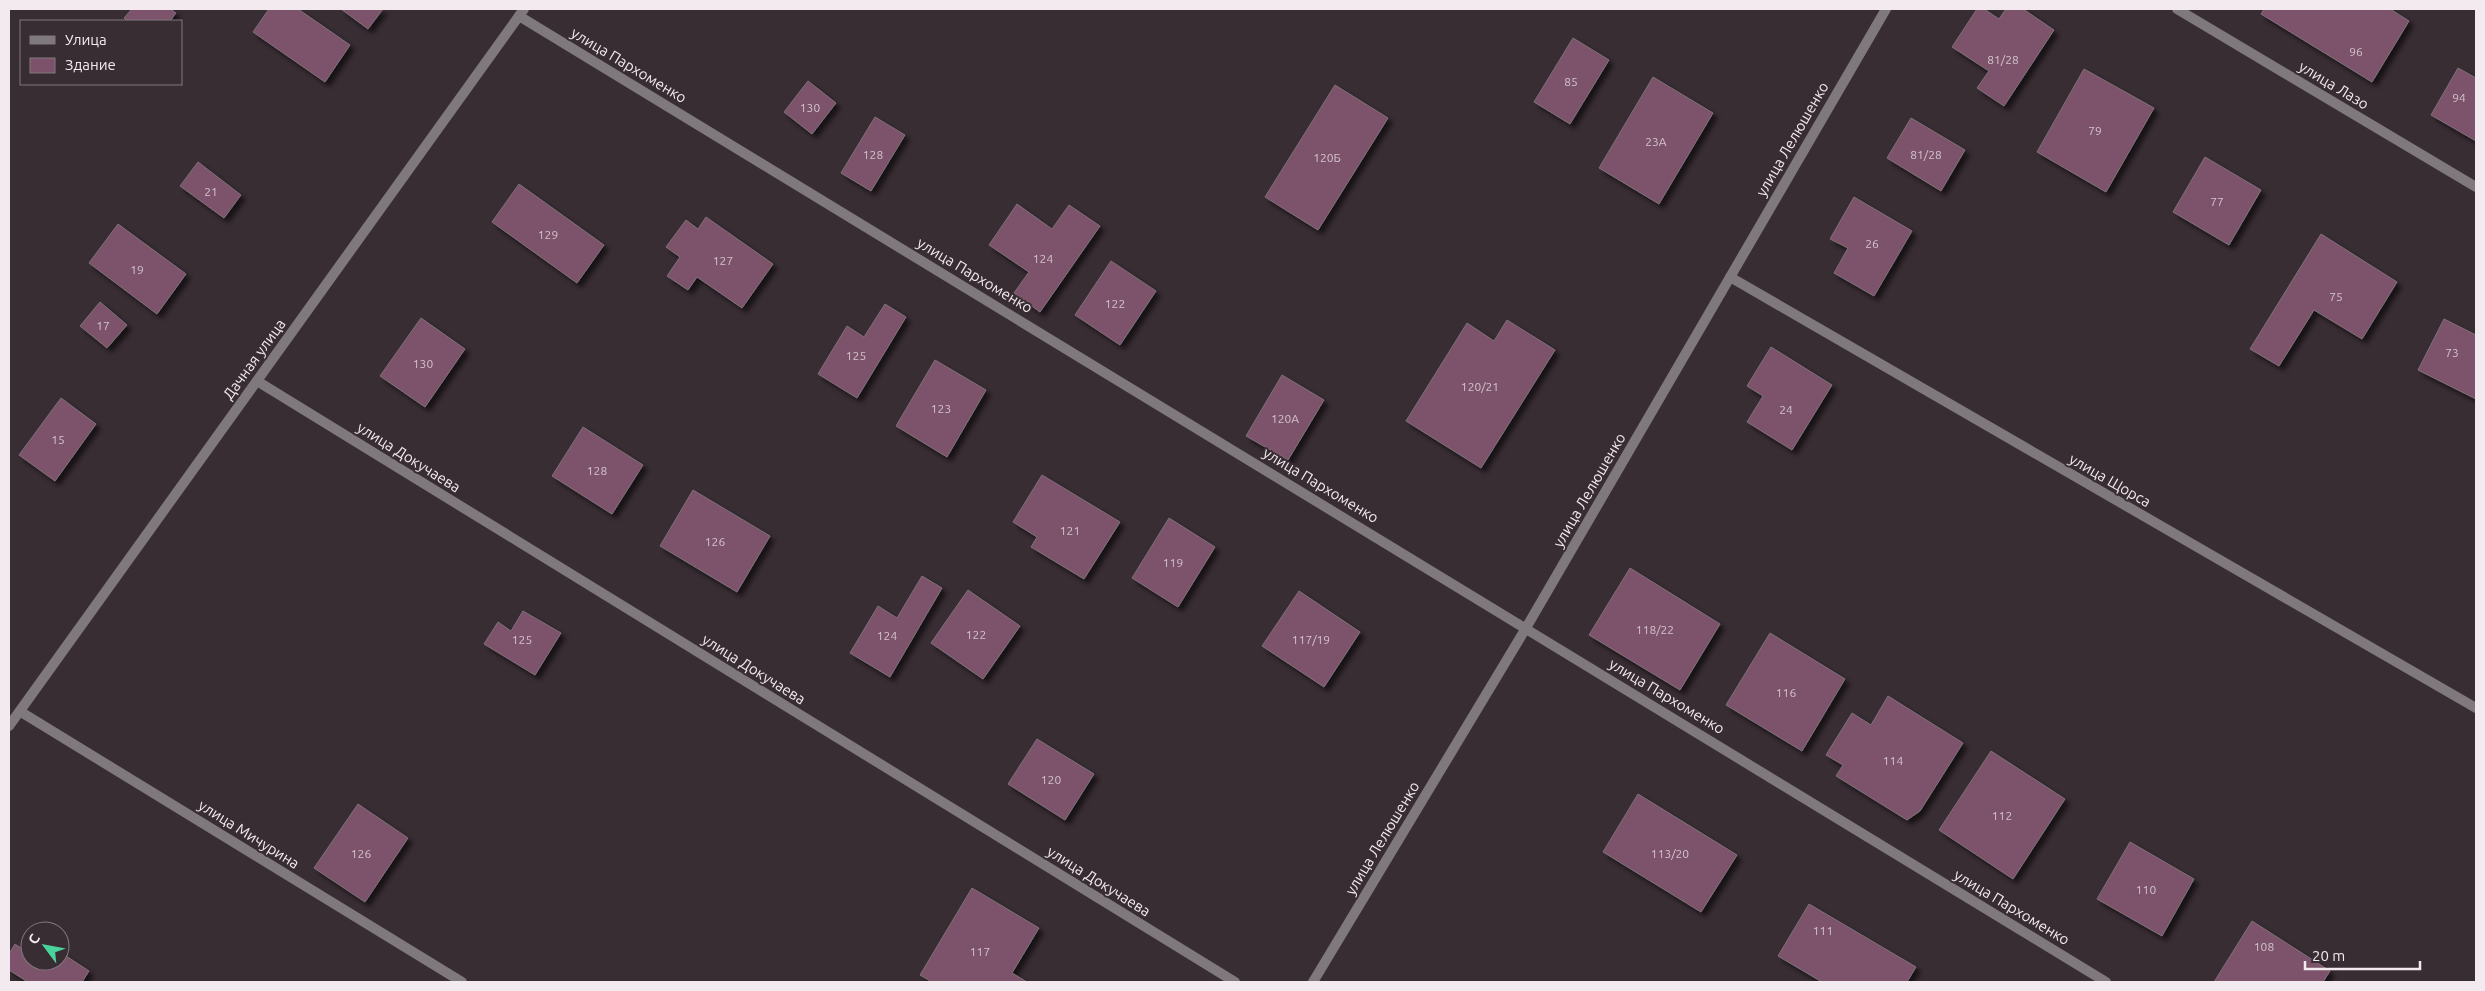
<svg xmlns="http://www.w3.org/2000/svg" width="2485" height="991" font-family="Ubuntu,sans-serif">
	<defs>
		<filter id="shadow"><feDropShadow dx="4.5" dy="4.5" stdDeviation="2.5" flood-color="#0009"/></filter>
	</defs>
	<rect width="100%" height="100%" fill="#392d34"/>
	<!-- building -->
	<g fill="#7c526b" stroke="#7f7179" filter="url(#shadow)">
		<path d="M132 9H170L176 13 170 21H128L124 18Z"/>
		<path d="M269 9H298L350 45 325 82 253 32Z"/>
		<path d="M341 9H383L368 29Z"/>
		<path d="M1977 9H1984L1999 19 2006 9H2023L2054 30 2004 106 1977 88 1989 71 1952 47Z"/>
		<path d="M2264 9H2390L2409 21 2372 82 2261 14Z"/>
		<path d="M1573 38 1609 60 1570 124 1534 102Z"/>
		<path d="M2458 68 2476 78V141L2431 115Z"/>
		<path d="M2084 69 2154 108 2106 192 2037 152Z"/>
		<path d="M1653 77 1713 113 1659 204 1599 168Z"/>
		<path d="M808 81 836 103 812 134 784 112Z"/>
		<path d="M1335 85 1388 118 1318 230 1265 197Z"/>
		<path d="M875 117 905 135 871 191 841 173Z"/>
		<path d="M1911 118 1965 150 1941 191 1887 158Z"/>
		<path d="M2205 157 2261 190 2229 245 2173 212Z"/>
		<path d="M198 162 241 195 224 218 180 186Z"/>
		<path d="M519 184 604 245 577 283 492 222Z"/>
		<path d="M1854 197 1912 231 1874 296 1834 273 1848 248 1830 239Z"/>
		<path d="M1017 204 1052 229 1069 205 1100 226 1040 312 1014 293 1029 272 989 245Z"/>
		<path d="M706 217 773 264 742 308 697 277 688 290 667 276 680 257 666 247 686 220 698 229Z"/>
		<path d="M118 224 186 274 157 314 89 263Z"/>
		<path d="M2321 234 2397 282 2362 339 2314 310 2279 366 2250 349Z"/>
		<path d="M1111 261 1156 291 1120 345 1075 315Z"/>
		<path d="M100 302 127 325 107 348 80 326Z"/>
		<path d="M885 304 906 317 857 398 818 374 847 326 864 337Z"/>
		<path d="M421 318 465 349 425 407 380 376Z"/>
		<path d="M2444 319 2476 335V399L2418 370Z"/>
		<path d="M1507 320 1555 350 1481 468 1406 421 1467 323 1494 341Z"/>
		<path d="M1771 347 1832 385 1792 450 1747 422 1763 396 1747 386Z"/>
		<path d="M935 360 986 390 947 457 896 426Z"/>
		<path d="M1282 375 1324 400 1288 460 1246 436Z"/>
		<path d="M61 398 96 424 55 481 19 455Z"/>
		<path d="M583 427 643 465 612 514 552 476Z"/>
		<path d="M1042 475 1120 522 1084 579 1031 547 1037 537 1013 522Z"/>
		<path d="M693 490 770 536 737 592 660 546Z"/>
		<path d="M1169 518 1215 547 1178 607 1132 578Z"/>
		<path d="M1630 568 1720 624 1680 690 1589 635Z"/>
		<path d="M922 576 942 588 890 677 850 653 878 606 897 618Z"/>
		<path d="M968 590 1020 626 983 679 931 643Z"/>
		<path d="M1299 591 1360 632 1324 687 1262 646Z"/>
		<path d="M523 611 561 633 535 675 484 644 498 622 511 631Z"/>
		<path d="M1770 633 1845 679 1802 751 1726 705Z"/>
		<path d="M1888 696 1963 743 1920 811 1907 820 1836 776 1843 765 1826 755 1852 713 1871 725Z"/>
		<path d="M1037 739 1094 774 1065 820 1008 784Z"/>
		<path d="M1991 751 2065 799 2013 879 1939 830Z"/>
		<path d="M1638 794 1737 855 1701 912 1603 852Z"/>
		<path d="M358 804 408 838 365 902 314 868Z"/>
		<path d="M2130 842 2194 879 2162 936 2097 899Z"/>
		<path d="M972 888 1039 928 1012 973 1027 982H932L920 975Z"/>
		<path d="M1809 904 1916 967 1907 982H1822L1778 956Z"/>
		<path d="M2252 921 2330 971 2323 982H2214Z"/>
		<path d="M15 944 30 954V961H60V952L89 971 82 982H28L9 970V954Z"/>
	</g>
	<g fill="none" stroke-linecap="round" stroke-linejoin="round">
		<!-- minor -->
		<g stroke="#7f787c" stroke-width="10">
			<path d="M2177 9 2476 187"/>
			<path d="M519 16 2106 982"/>
			<path d="M1730 277 2476 708"/>
			<path d="M257 381 1235 982"/>
			<path d="M21 712 462 982"/>
			<path d="M9 726 524 9"/>
			<path d="M1313 982 1526 628 1886 9"/>
		</g>
	</g>
	<g text-anchor="middle" dominant-baseline="central" stroke-width="4" stroke-linejoin="round" paint-order="stroke">
		<!-- number labels -->
		<g font-size="12" fill="#d4c4ce">
			<text x="2356" y="51">96</text>
			<text x="2003" y="59">81/28</text>
			<text x="1571" y="81">85</text>
			<text x="2459" y="97">94</text>
			<text x="810" y="107">130</text>
			<text x="2095" y="130">79</text>
			<text x="1656" y="141">23А</text>
			<text x="873" y="154">128</text>
			<text x="1926" y="154">81/28</text>
			<text x="1327" y="157">120Б</text>
			<text x="211" y="191">21</text>
			<text x="2217" y="201">77</text>
			<text x="548" y="234">129</text>
			<text x="1872" y="243">26</text>
			<text x="1043" y="258">124</text>
			<text x="723" y="260">127</text>
			<text x="137" y="269">19</text>
			<text x="2336" y="296">75</text>
			<text x="1115" y="303">122</text>
			<text x="103" y="325">17</text>
			<text x="2452" y="352">73</text>
			<text x="856" y="355">125</text>
			<text x="423" y="363">130</text>
			<text x="1480" y="386">120/21</text>
			<text x="941" y="408">123</text>
			<text x="1786" y="409">24</text>
			<text x="1285" y="418">120А</text>
			<text x="58" y="439">15</text>
			<text x="597" y="470">128</text>
			<text x="1070" y="530">121</text>
			<text x="715" y="541">126</text>
			<text x="1173" y="562">119</text>
			<text x="1655" y="629">118/22</text>
			<text x="976" y="634">122</text>
			<text x="887" y="635">124</text>
			<text x="522" y="639">125</text>
			<text x="1311" y="639">117/19</text>
			<text x="1786" y="692">116</text>
			<text x="1893" y="760">114</text>
			<text x="1051" y="779">120</text>
			<text x="2002" y="815">112</text>
			<text x="361" y="853">126</text>
			<text x="1670" y="853">113/20</text>
			<text x="2146" y="889">110</text>
			<text x="1823" y="930">111</text>
			<text x="2264" y="946">108</text>
			<text x="980" y="951">117</text>
		</g>
		<!-- street labels -->
		<g font-size="15" fill="#f2eaef" stroke="#392d34">
			<text transform="translate(629 65) rotate(31)">улица Пархоменко</text>
			<text transform="translate(2334 85) rotate(31)">улица Лазо</text>
			<text transform="translate(1792 139) rotate(-60)">улица Лелюшенко</text>
			<text transform="translate(975 275) rotate(31)">улица Пархоменко</text>
			<text transform="translate(254 359) rotate(-54)">Дачная улица</text>
			<text transform="translate(409 457) rotate(32)">улица Докучаева</text>
			<text transform="translate(2110 480) rotate(30)">улица Щорса</text>
			<text transform="translate(1321 485) rotate(31)">улица Пархоменко</text>
			<text transform="translate(1589 490) rotate(-60)">улица Лелюшенко</text>
			<text transform="translate(754 669) rotate(32)">улица Докучаева</text>
			<text transform="translate(1667 696) rotate(31)">улица Пархоменко</text>
			<text transform="translate(249 834) rotate(32)">улица Мичурина</text>
			<text transform="translate(1382 838) rotate(-59)">улица Лелюшенко</text>
			<text transform="translate(1099 881) rotate(32)">улица Докучаева</text>
			<text transform="translate(2012 907) rotate(31)">улица Пархоменко</text>
		</g>
	</g>
	<!-- border -->
	<rect width="2485" height="991" fill="none" stroke="#f2eaef" stroke-width="20"/>
	<!-- legend -->
	<rect x="20" y="20" width="162" height="65" fill="#392d34" stroke="#83797f"/>
	<rect x="30" y="36" width="25" height="8" fill="#7f787c" stroke="#83797f"/>
	<text x="65" y="45" font-size="15" fill="#f2eaef">Улица</text>
	<rect x="30" y="58" width="25" height="15" fill="#7c526b" stroke="#83797f"/>
	<text x="65" y="70" font-size="15" fill="#f2eaef">Здание</text>
	<!-- north arrow -->
	<g transform="translate(45 946) rotate(302)"><circle r="24" fill="#392d34" stroke="#83797f"/>
	<path d="M0-4L9 19L0 12L-9 19Z" fill="#4ad49c"/>
	<text y="-8" font-size="14" font-weight="bold" text-anchor="middle" fill="#f2eaef">С</text>
	</g>
	<!-- scale -->
	<path d="M2305 961v8h115v-8" fill="none" stroke="#f2eaef" stroke-width="2.5"/>
	<text x="2312" y="961" font-size="15" fill="#f2eaef" stroke="#392d34" stroke-width="4" paint-order="stroke">20 m</text>
</svg>
